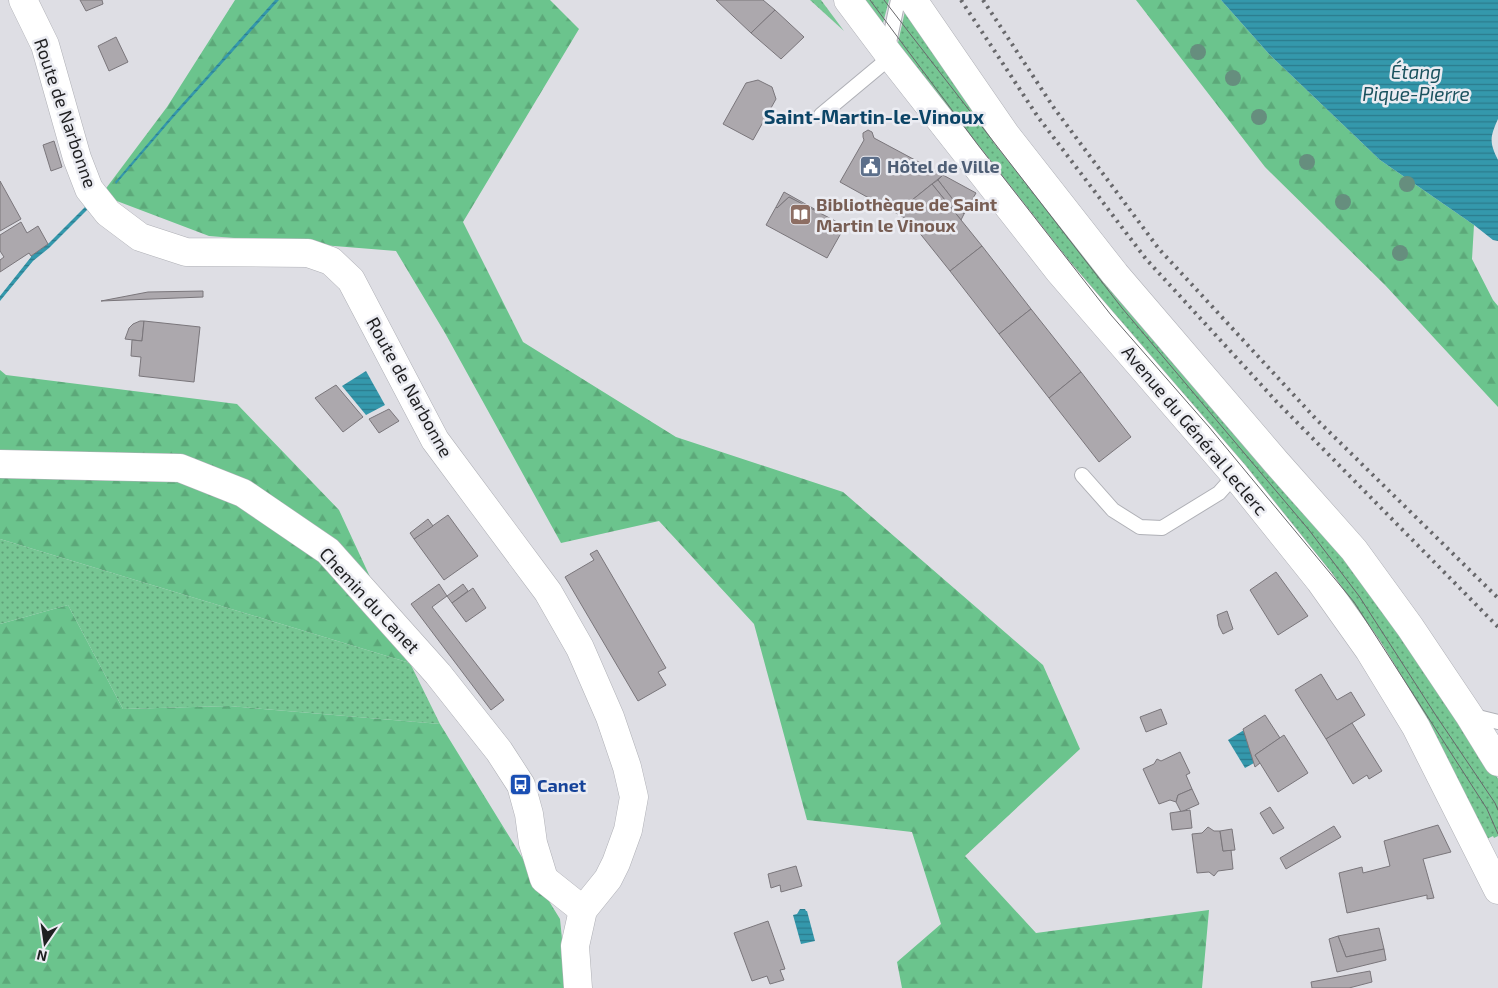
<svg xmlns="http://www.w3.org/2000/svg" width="1498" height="988" font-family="'Exo 2',sans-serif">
	<defs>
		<pattern id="green-dots" width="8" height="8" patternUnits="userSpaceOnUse" patternTransform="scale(1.25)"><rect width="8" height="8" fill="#76c693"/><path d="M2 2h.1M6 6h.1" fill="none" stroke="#60a078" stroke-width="1.8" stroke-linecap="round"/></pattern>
		<pattern id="forest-firs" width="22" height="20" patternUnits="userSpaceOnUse" patternTransform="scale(1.25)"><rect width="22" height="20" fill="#6bc48d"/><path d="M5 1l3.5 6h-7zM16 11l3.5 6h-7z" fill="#5ca879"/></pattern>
		<pattern id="water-rules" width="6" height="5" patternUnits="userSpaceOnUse" patternTransform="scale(1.25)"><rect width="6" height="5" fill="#3498ac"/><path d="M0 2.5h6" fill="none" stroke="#2b7b8c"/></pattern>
	</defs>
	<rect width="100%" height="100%" fill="#dedee4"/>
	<!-- green -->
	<g fill="url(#green-dots)">
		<path d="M810 0H821L844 31Z"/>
		<path d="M862 0H889L882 27Z"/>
		<path d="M905 11 1350 557 1481 750 1498 779V836L1494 838 1493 836 1485 840 1461 790 1137 357 897 47Z"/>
		<path d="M0 539 410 663 440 724 229 706 123 709 68 605 0 624Z"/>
	</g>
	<!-- forest -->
	<g fill="url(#forest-firs)">
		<path d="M235 0H550L579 29 463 222 523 342 676 437 843 492 1043 665 1080 749 965 856 1036 933 1209 910 1202 988H902L897 962 941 924 912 832 807 820 754 624 659 521 561 543 445 333 396 251 209 236 101 195 167 107Z"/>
		<path d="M1136 0H1221L1269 54 1380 160 1474 225 1472 259 1493 300 1498 306V407L1385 285 1265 167Z"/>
		<path d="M0 370 6 375 237 404 339 510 410 663 0 539Z"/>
		<path d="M68 605 123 709 229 706 440 724 560 919 567 988H0V624Z"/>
	</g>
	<!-- water -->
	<g fill="url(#water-rules)">
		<path d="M275 0H279L172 119 116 184 115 182 173 114Z"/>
		<path d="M1221 0H1498V119C1490 137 1489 142 1498 160V241L1493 240 1474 225 1380 160 1269 54Z"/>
		<path d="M87 205 90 207 49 248 33 261 0 301V296L31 257V256L49 243Z"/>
		<path d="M366 371 385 405 366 415 342 386Z"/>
		<path d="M1244 730 1254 763 1245 768 1228 740Z"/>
		<path d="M800 909H805L806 911H807L815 941 801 944 793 915 797 914Z"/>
	</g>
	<!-- building -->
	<g fill="#aca8ad" stroke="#7a767b">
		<path d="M80 0H102L103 4 86 11Z"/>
		<path d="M716 0H763L775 10 751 33Z"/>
		<path d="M775 10 804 37 781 59 751 33Z"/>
		<path d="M116 37 128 62 109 71 98 46Z"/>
		<path d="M758 80 772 87 776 99 753 140 723 124 746 83Z"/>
		<path d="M868 130 872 132 874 138 943 175 896 213 840 182 864 140 863 137V133Z"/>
		<path d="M54 141 62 167 51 171 43 145Z"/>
		<path d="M943 175 976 193 964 214 938 180Z"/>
		<path d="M938 180 964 214 961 220 932 184Z"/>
		<path d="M0 181 21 219 0 231Z"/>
		<path d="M932 184 982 246 950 271 910 221 896 213Z"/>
		<path d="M784 192 818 211 817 212 789 197 777 208 776 207Z"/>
		<path d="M789 197 845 226 827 258 766 225 776 207 777 208Z"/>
		<path d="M21 222 27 233 38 226 48 244 31 256 29 253 0 272V260L4 257 0 251V235Z"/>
		<path d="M982 246 1031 309 999 334 950 271Z"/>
		<path d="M203 291V297L101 301 148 292Z"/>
		<path d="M1031 309 1081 372 1049 398 999 334Z"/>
		<path d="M140 321H144L142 341 125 339 129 328 133 324Z"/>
		<path d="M144 321 200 327 194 382 139 376 141 357 131 356 132 340 142 341Z"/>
		<path d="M1081 372 1131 437 1099 462 1049 398Z"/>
		<path d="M336 385 363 417 343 432 315 398Z"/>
		<path d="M389 409 399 421 379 433 369 419Z"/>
		<path d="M448 515 478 556 444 580 414 539Z"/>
		<path d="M428 519 433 526 414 539 410 533Z"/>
		<path d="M597 550 666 668 658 672 666 685 638 701 565 577 594 560 590 554Z"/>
		<path d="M1276 572 1308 616 1278 635 1250 590Z"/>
		<path d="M439 584 447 596 432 607 504 700 491 710 411 604Z"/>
		<path d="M463 584 468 591 452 603 447 596Z"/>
		<path d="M473 588 486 608 466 622 452 603Z"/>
		<path d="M1227 611 1233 629 1223 634 1219 626 1217 615Z"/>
		<path d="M1321 674 1337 700 1351 692 1365 715 1326 739 1295 690Z"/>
		<path d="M1161 709 1167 724 1146 732 1140 717Z"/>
		<path d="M1265 715 1280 738 1255 755 1260 763 1255 767 1243 729Z"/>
		<path d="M1352 723 1382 771 1369 779 1367 775 1353 784 1326 739Z"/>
		<path d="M1284 735 1308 773 1278 792 1255 755Z"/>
		<path d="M1180 752 1190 773 1186 775 1192 789 1178 795 1176 802 1170 800 1159 804 1143 769 1154 764 1157 759 1161 761Z"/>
		<path d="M1192 789 1199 804 1181 812 1176 802 1178 795Z"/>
		<path d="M1270 807 1284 828 1273 834 1260 813Z"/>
		<path d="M1190 810 1192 828 1172 830 1170 813Z"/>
		<path d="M1438 825 1451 852 1423 859 1434 898 1427 899V895L1347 913 1339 873 1362 867 1363 873 1390 866 1384 841Z"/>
		<path d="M1334 826 1341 837 1286 869 1280 858Z"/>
		<path d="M1208 827 1214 831H1220L1223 851 1231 850 1233 869 1218 871 1214 876 1209 872 1197 873 1192 834 1202 833Z"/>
		<path d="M1232 829 1235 850 1223 851 1220 831Z"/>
		<path d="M796 866 802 886 781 892 780 885 771 888 768 874Z"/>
		<path d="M768 921 785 969 780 970 784 980 770 984 767 976 752 981 734 933Z"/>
		<path d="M1379 928 1384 949 1346 957 1338 936Z"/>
		<path d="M1338 936 1346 957 1384 949 1386 960 1337 972 1329 939Z"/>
		<path d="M1370 971 1372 982 1349 988H1312L1311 982Z"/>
	</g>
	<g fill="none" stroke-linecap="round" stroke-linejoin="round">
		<defs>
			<g id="service">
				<path d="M821 115 881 65 887 52 898 0"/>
				<path d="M1082 475 1113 510 1140 527 1162 528 1219 493 1235 475"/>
				<path d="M1470 715 1498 722"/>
			</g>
			<g id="minor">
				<path d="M23 0 45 45 77 158 89 189 108 213 140 237 186 252 308 253 331 261 351 280 435 440 548 592 580 648 610 717 627 767 634 797 628 830 616 863 608 879 583 910 575 946 578 988"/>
				<path d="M0 464 180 468 243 493 328 551 438 674 499 751 521 785 529 814 533 843 544 879 583 910"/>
			</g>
			<g id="secondary">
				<path d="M848 0 887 52 1059 271 1235 475 1320 581 1369 650 1416 727 1498 890"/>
				<path d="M913 0 1006 135 1115 274 1276 462 1354 550 1410 627 1469 715 1498 762"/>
			</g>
		</defs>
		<!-- service casing -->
		<use href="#service" stroke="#afb0b6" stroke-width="16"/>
		<!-- minor casing -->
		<use href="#minor" stroke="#afb0b6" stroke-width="29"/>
		<!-- secondary casing -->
		<use href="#secondary" stroke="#afb0b6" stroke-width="29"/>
		<!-- service -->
		<use href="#service" stroke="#fff" stroke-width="14"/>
		<!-- minor -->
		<use href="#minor" stroke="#fff" stroke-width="28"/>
		<!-- secondary -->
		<use href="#secondary" stroke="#fff" stroke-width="28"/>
		<!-- tram -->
		<g stroke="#68686b" stroke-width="1">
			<path d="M870 0 978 145 1111 315 1209 427 1354 602 1487 809 1498 834"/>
			<path d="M884 0 1122 308 1309 530 1359 596 1435 714 1495 803 1498 810"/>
		</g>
		<!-- rail -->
		<g stroke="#68686b" stroke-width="4" stroke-dasharray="2.5 5" stroke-linecap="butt">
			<path d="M961 0 1038 117 1146 259 1276 401 1498 627"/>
			<path d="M983 0 1054 108 1159 249 1315 418 1498 598"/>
		</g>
	</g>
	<!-- trees -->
	<g fill="#668e7e">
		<circle cx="1198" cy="52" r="8"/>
		<circle cx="1233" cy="78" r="8"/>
		<circle cx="1259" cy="117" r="8"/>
		<circle cx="1307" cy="162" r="8"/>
		<circle cx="1407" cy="184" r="8"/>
		<circle cx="1343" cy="202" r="8"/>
		<circle cx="1400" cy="253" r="8"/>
	</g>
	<!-- icons -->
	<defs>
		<symbol id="civic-square" viewBox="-11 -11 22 22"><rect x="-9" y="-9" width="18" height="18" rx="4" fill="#5c6f8a" stroke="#ebecf2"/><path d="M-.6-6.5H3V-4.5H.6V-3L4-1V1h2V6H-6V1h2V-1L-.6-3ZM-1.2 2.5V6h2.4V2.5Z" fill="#fff"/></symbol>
		<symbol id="library-square" viewBox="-11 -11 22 22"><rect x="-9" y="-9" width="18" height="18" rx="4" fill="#8d6e63" stroke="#ebecf2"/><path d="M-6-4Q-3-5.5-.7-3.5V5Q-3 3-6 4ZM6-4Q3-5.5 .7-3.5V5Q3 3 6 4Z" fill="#fff"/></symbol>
		<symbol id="bus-square" viewBox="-11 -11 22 22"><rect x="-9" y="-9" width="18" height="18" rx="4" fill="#1a4fb4" stroke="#ebecf2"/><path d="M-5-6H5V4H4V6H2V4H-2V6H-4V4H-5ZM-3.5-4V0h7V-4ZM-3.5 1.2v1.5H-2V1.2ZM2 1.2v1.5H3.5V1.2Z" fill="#fff"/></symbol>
	</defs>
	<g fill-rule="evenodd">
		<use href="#civic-square" x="858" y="154" width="25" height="25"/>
		<use href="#library-square" x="788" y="202" width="25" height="25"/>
		<use href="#bus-square" x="508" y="772" width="25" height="25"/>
	</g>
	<g text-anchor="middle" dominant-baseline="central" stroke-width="5" stroke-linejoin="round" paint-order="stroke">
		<!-- street labels -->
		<g font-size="18" fill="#1f1f21" stroke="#ebecf2">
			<text transform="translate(66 113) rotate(71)">Route de Narbonne</text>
			<text transform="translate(410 387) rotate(61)">Route de Narbonne</text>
			<text transform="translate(1195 430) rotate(50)">Avenue du Général Leclerc</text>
			<text transform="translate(370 600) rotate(47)">Chemin du Canet</text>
		</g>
		<!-- service labels -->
		<g font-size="18" font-weight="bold" fill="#4e5e75" stroke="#ebecf2" text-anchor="start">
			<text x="887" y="166">Hôtel de Ville</text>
		</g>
		<!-- education labels -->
		<g font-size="18" font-weight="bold" fill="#785e54" stroke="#ebecf2" text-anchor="start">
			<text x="816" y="204">Bibliothèque de Saint<tspan x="816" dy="21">Martin le Vinoux</tspan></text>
		</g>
		<!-- transit labels -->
		<g font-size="18" font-weight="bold" fill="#164399" stroke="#ebecf2" text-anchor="start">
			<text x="537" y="785">Canet</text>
		</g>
		<!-- water labels -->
		<g font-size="19" font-style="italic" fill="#1b525e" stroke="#ebecf2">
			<text x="1416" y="71">Étang<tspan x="1416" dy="22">Pique-Pierre</tspan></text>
		</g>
		<!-- quarter labels -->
		<g font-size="20" font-weight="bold" fill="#0b4466" stroke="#ebecf2">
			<text x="874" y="116">Saint-Martin-le-Vinoux</text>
		</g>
	</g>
	<!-- north arrow -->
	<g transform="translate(45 943) rotate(193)" stroke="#ebecf2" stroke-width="4" paint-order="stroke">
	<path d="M0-4L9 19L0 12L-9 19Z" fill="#1f1f21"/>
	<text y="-8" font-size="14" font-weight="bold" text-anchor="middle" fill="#1f1f21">N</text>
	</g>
</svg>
